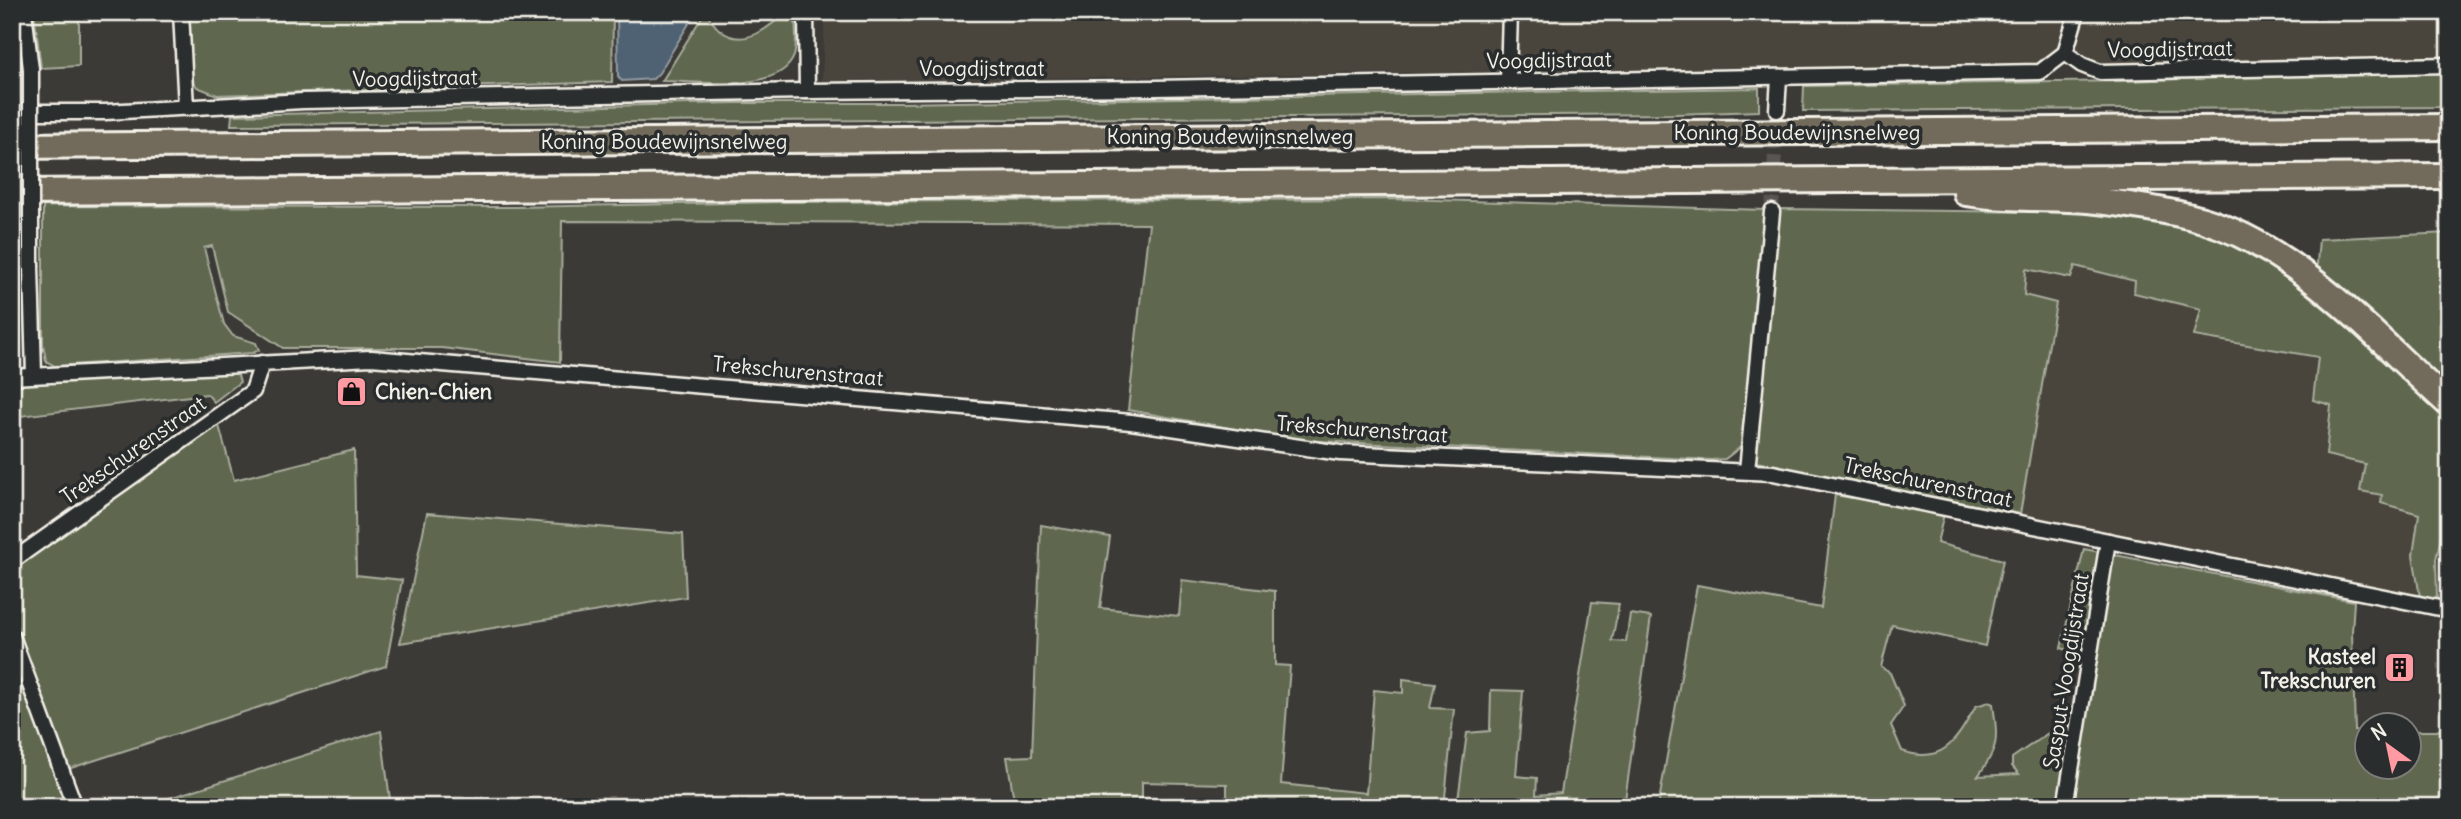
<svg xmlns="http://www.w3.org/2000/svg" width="2461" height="819" font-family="Delius,sans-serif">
	<rect width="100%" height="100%" fill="#3c3a37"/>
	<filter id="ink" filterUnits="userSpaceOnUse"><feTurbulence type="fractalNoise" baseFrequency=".0143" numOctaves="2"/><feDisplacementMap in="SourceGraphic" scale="14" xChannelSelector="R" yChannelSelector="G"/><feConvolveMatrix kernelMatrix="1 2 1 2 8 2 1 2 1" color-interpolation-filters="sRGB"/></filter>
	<g filter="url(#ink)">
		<!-- built -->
		<g fill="#48443d">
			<path d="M12 12 18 31V124H12Z"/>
			<path d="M825 12H2449V59L822 81Z"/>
			<path d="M2074 266 2136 281 2135 293 2201 309 2195 336 2318 356 2313 400 2331 405 2382 495 2381 503 2419 513 2413 555 2420 597 2020 514 2056 303 2023 295 2026 268 2070 278Z"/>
		</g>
		<!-- green -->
		<g fill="#5e6850" stroke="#a9ac9c" stroke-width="2">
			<path d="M34 12H79V66L41 68Z"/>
			<path d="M185 12H613L612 82 217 95 197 87 190 77Z"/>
			<path d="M705 12C710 17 714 26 720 30 740 47 762 33 778 19V12H795C795 25 798 44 794 56 780 94 696 81 662 81Z"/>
			<path d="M2449 69V107L1803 111 1804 86 2127 81Z"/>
			<path d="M1759 88V111L1676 114 231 125 232 115 733 103H900Z"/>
			<path d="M1402 199 1765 210 1742 446 1725 459 1712 460 1297 440 1128 410 1149 224 562 221 560 362 442 348H283L228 312 212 246 204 248 224 324 233 336 256 343 259 350 253 353 55 366 46 361 43 344V206L514 207 786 202Z"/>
			<path d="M12 209H18L21 356 12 366Z"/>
			<path d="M1777 209 2118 213 2227 239 2291 276 2449 411V504L2436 559 2437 599 2420 597 2413 555 2419 514 2381 503 2382 495 2360 491 2365 464 2326 455 2331 405 2313 400 2318 357 2194 336 2201 309 2134 293 2135 281 2075 266 2071 278 2026 269 2024 295 2056 303 2020 514 1756 462 1753 455Z"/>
			<path d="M2449 233V394L2316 275 2319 239Z"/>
			<path d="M237 372 240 382 214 402 207 394 12 417V385Z"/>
			<path d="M218 422 234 480 354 450 356 575 402 580 386 666 68 769 12 629V568Z"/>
			<path d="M1835 495 1944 514 1937 543 2003 560 1985 646 1892 625 1881 667 1890 673 1904 706 1891 725 1902 751C1945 766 1958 737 1976 706L1989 702 1993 704C1998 740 1999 748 1978 776L2019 774 2012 766V758L2051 731 2070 733 2058 807H1658L1697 585 1821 608Z"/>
			<path d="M427 513 683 534 686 597 400 643Z"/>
			<path d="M1041 525 1110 537 1100 608 1179 616 1182 580 1275 591V665L1290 666 1281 784 1366 793 1374 690 1403 693V679L1435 683 1430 708 1454 709 1444 807H1227V784L1142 782V807H1015L1007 757 1032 756Z"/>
			<path d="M2084 549 2354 601 2352 632 2355 731 2366 732V766H2408L2409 731H2437L2449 726V807H2069L2092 657 2061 648Z"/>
			<path d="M1592 602 1619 604 1612 641 1626 642 1630 614 1651 617 1624 807H1457L1467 733 1490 731 1491 690 1523 691 1516 776 1537 778 1536 795 1561 793Z"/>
			<path d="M12 654 70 807H12Z"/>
			<path d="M381 731 391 807H141Z"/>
		</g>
		<!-- water -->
		<path fill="#506273" stroke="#929ba2" stroke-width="2" d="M617 12H696L659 73 653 79 622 81 618 77Z"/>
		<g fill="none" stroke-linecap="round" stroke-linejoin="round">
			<!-- street-tunnel -->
			<path stroke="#585552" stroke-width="14" stroke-dasharray="14 7" stroke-linecap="butt" d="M1772 212 1777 110"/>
			<defs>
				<g id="street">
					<path d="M24 12 31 69"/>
					<path d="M181 12 186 108"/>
					<path d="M806 12 807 91"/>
					<path d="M2065 53 2082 65 2100 72 2449 65"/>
					<path d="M1508 81 1510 12"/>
					<path d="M1777 110 1779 78"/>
					<path d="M12 112H105L303 101 807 91 1155 88 2040 72 2065 53 2077 12"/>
					<path d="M31 267 34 375"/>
					<path d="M12 377 371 358 1131 422 1340 453 1773 473 2449 610"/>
					<path d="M1747 471 1772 212"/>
					<path d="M12 561 253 391 262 363"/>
					<path d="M12 636 75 807"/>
					<path d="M2065 807 2108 541"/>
				</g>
				<g id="highway">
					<path d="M12 146 2449 127"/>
					<path d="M12 192 2449 176"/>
					<path d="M1966 193C2006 200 2047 197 2088 200 2120 203 2173 211 2203 220 2299 249 2376 339 2449 404"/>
				</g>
			</defs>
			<!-- street casing -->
			<use href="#street" stroke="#f4f1e8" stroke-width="19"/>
			<!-- highway casing -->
			<use href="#highway" stroke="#f4f1e8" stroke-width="30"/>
			<!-- street -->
			<use href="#street" stroke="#2a2d2e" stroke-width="14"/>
			<!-- highway -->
			<use href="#highway" stroke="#726b5a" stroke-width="24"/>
			<defs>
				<path id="street-bridge" d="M31 69V267"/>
			</defs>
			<!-- street-bridge casing -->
			<use href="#street-bridge" stroke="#f4f1e8" stroke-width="19" stroke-linecap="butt"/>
			<!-- street-bridge -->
			<use href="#street-bridge" stroke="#2a2d2e" stroke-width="14"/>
		</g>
	</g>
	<!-- icons -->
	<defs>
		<symbol id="shop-square" viewBox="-11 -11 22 22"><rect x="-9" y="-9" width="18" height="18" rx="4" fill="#ff9aa2" stroke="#2a2d2e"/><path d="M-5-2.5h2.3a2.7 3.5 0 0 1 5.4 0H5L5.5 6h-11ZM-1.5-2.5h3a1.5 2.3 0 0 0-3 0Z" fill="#111"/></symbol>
		<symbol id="building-square" viewBox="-11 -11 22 22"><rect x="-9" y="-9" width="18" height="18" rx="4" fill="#ff9aa2" stroke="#2a2d2e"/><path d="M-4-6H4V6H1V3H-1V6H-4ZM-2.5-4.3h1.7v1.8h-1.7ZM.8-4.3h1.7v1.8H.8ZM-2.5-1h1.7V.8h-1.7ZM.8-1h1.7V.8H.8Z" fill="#111"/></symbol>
	</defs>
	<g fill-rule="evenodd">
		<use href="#shop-square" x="334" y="374" width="35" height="35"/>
		<use href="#building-square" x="2382" y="650" width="35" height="35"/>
	</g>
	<g text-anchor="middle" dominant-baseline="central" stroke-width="7" stroke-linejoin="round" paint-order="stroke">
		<!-- street labels -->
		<g font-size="21" fill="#f4f1e8" stroke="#2a2d2e">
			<text transform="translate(2170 49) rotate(-1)">Voogdijstraat</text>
			<text transform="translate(1549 60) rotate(-1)">Voogdijstraat</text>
			<text x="982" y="68">Voogdijstraat</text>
			<text transform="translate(415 78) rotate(-1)">Voogdijstraat</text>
			<text x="1797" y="132">Koning Boudewijnsnelweg</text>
			<text x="1230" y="136">Koning Boudewijnsnelweg</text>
			<text x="664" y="141">Koning Boudewijnsnelweg</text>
			<text transform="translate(798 371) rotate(5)">Trekschurenstraat</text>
			<text transform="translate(1362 429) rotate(4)">Trekschurenstraat</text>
			<text transform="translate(133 450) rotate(-35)">Trekschurenstraat</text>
			<text transform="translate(1928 482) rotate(12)">Trekschurenstraat</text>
			<text transform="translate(2066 671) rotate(-81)">Sasput-Voogdijstraat</text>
		</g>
		<!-- poi labels -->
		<g font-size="21" font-weight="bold" fill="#f4f1e8" stroke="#2a2d2e" text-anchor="start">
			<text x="375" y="391">Chien-Chien</text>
			<text x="2376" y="656" text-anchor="end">Kasteel<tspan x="2376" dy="24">Trekschuren</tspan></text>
		</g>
	</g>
	<!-- margin -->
	<rect width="2461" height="819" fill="none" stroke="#2a2d2e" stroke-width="42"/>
	<rect x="21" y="21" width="2419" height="777" fill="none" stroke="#f4f1e8" stroke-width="2.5" filter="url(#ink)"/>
	<!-- north arrow -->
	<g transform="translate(2388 746) rotate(327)"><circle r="33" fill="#2a2d2e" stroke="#7b7b78" stroke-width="2"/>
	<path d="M0-5L12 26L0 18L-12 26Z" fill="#ff9aa2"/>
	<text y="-10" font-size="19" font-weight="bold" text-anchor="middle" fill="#f4f1e8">N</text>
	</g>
</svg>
